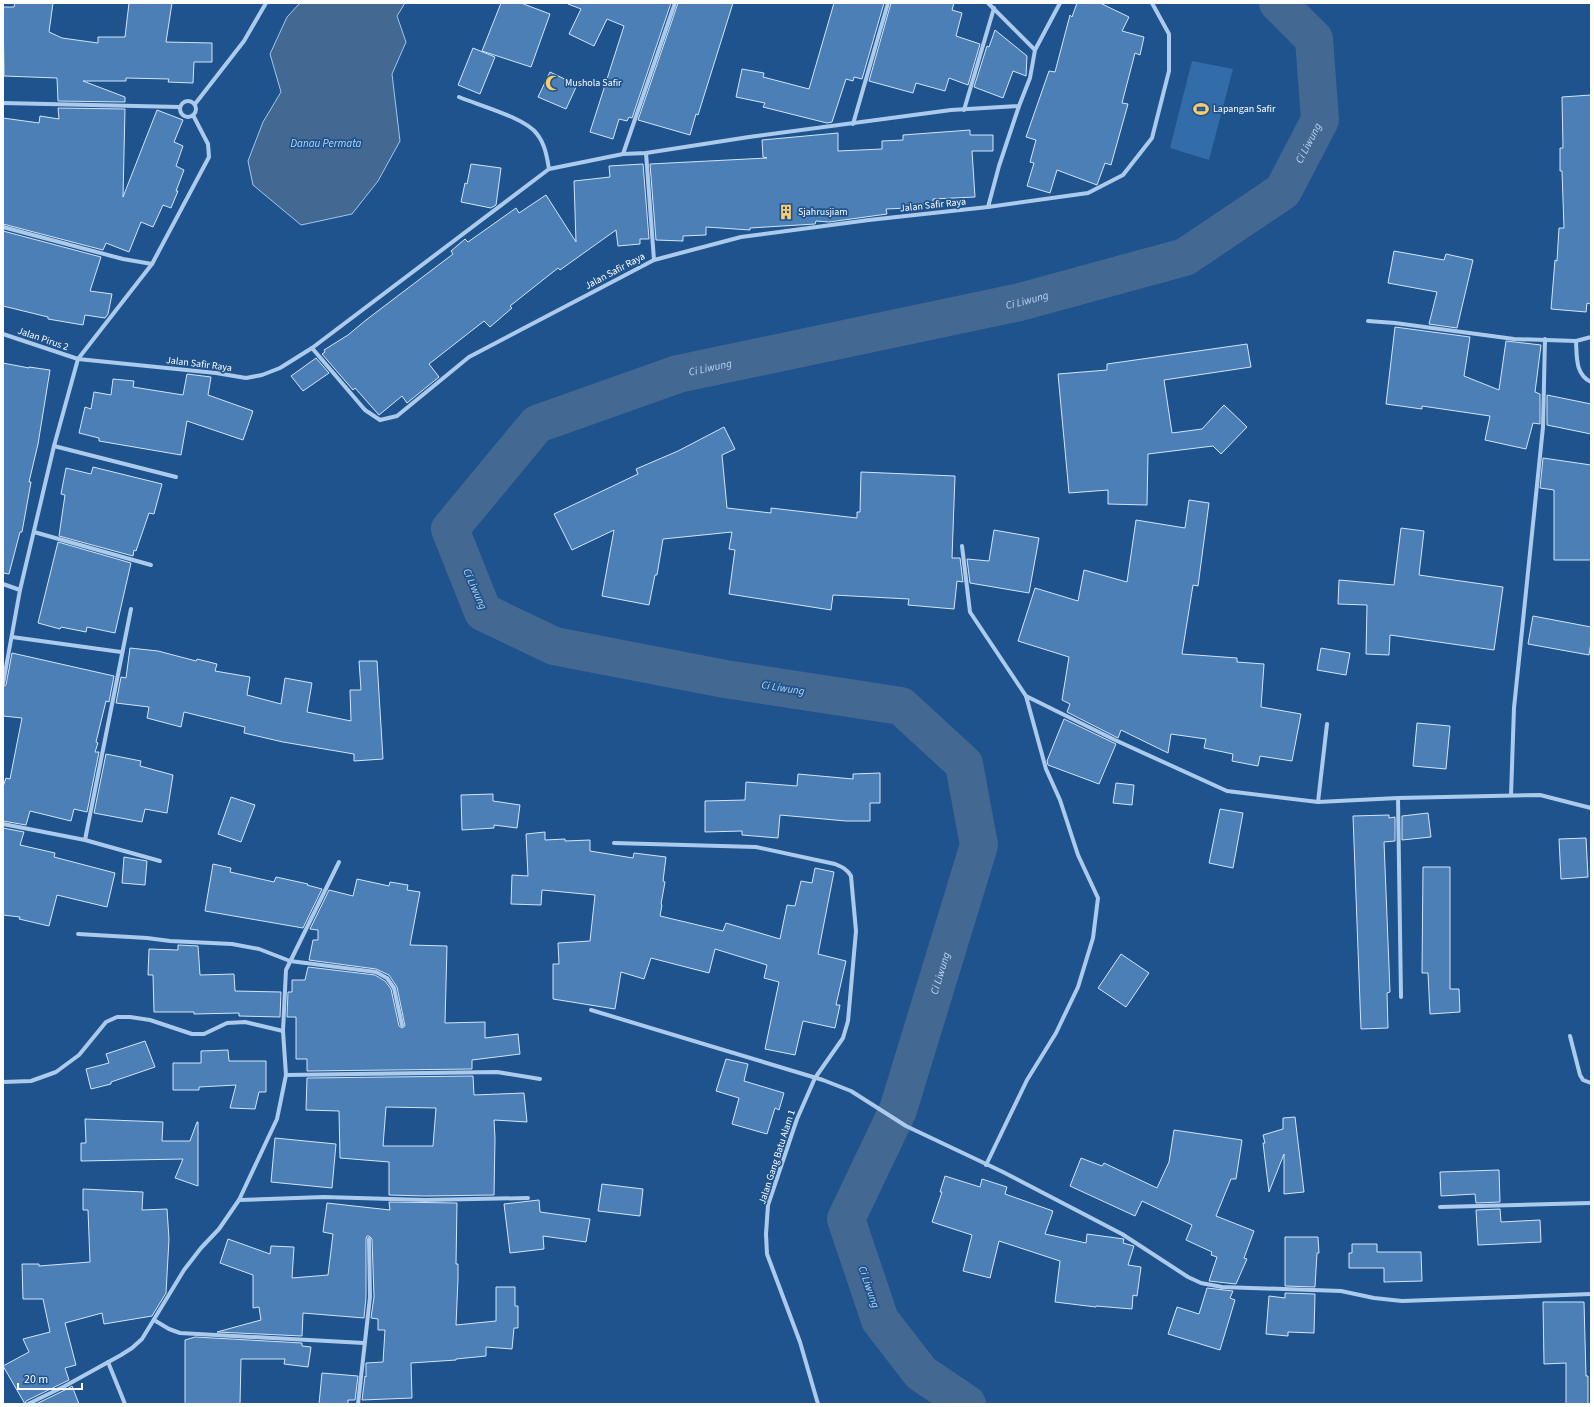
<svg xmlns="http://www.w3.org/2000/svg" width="1594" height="1407" font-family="'Source Sans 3',sans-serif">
	<rect width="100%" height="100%" fill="#1f538d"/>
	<!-- green -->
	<path fill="#326daa" d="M1192 61 1233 69 1209 160 1170 148Z"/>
	<!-- water -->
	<path fill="#436891" stroke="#a0c7ee" d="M300 3H405L397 16 406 42 392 74 400 141 378 181 352 214 301 225 253 185 248 161 263 122 281 92 270 54 287 17Z"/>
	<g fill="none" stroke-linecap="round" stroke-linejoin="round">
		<!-- river -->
		<path stroke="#436891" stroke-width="38" id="s1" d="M967 1404 921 1373 880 1320 846 1219 898 1110 979 845 964 764 901 706 725 679 554 646 483 612 450 529 537 424 678 374 1020 302 1185 257 1283 191 1320 120 1314 39 1278 3"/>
	</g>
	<!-- building -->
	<g fill="#4b7fb6" stroke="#d2e5f9" fill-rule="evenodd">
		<path d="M15 3H53L49 32 62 38 98 43V37H125L129 3H172L166 42 212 43V62H194L193 83 168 82 169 79 126 78V81H83L125 97V102L58 101 57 78 4 76 3 7H14Z"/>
		<path d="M501 3H521L550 14 531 67 482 51Z"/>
		<path d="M569 3H671L632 118 629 117 627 121 619 119 613 139 590 132 624 26 607 19 594 46 569 34 581 9 568 4Z"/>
		<path d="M678 3H733L698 115 696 114 690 135 638 120Z"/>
		<path d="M834 3H884L862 79 854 77 853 81 846 79 832 122 827 123 763 107 765 103 736 97 742 69 764 73 763 77 809 89Z"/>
		<path d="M891 3H954L952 10 962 13 956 36 980 44 968 85 949 78 945 91 916 83 913 93 869 81Z"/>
		<path d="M1077 3H1100L1129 17 1122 31 1144 37 1140 55 1135 53 1122 103 1128 104 1111 165 1105 163 1097 185 1057 170 1050 193 1027 186 1034 163 1030 162 1036 140 1026 137 1049 71 1055 72 1070 15 1072 17Z"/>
		<path d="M995 30 1027 56 1026 76 1013 71 1003 98 974 87 987 46 989 47Z"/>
		<path d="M473 48 495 57 480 94 458 85Z"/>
		<path d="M550 72 577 85 566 109 538 97Z"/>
		<path d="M1591 95V304L1587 303 1586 312 1551 309 1555 260 1557 261 1559 228H1564L1562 171H1560V148H1563L1562 97Z"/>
		<path d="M58 108 125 109 123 197 157 110 183 120 174 142 183 146 176 166 184 170 176 191H178L171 208 163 205 153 227 141 222 129 252 106 243 103 250 3 224V118L39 123 40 116 59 119Z"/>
		<path d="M970 130V135H993V151H972L975 197 933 199V205L908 204V208L886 209 887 214 829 222 816 221 815 224 750 228V230L706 227V235L683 236V241L656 240 650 164 767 158 763 157 762 140 838 133V151L882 149V141L903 140V135Z"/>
		<path d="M471 164 501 168 496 205 491 208 461 202 465 183 467 184Z"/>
		<path d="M643 164 649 239H640V244L618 246 616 230 560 270 558 268 510 306 512 308 490 327 484 321 429 364 439 377 407 403 402 396 379 415 355 388 353 390 322 354 325 352 324 350 348 335 366 320 453 254 451 251 465 239 468 242 516 208 519 213 546 195 576 242 574 181 610 177 609 166Z"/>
		<path d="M3 231 101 257 90 291 112 294 108 314 105 318 85 315 83 325 48 319V317L3 306Z"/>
		<path d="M1394 251 1444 260 1446 254 1473 260 1457 328 1429 324 1437 292 1388 283Z"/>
		<path d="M1395 327 1470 337 1464 376 1499 390 1506 341 1541 345 1535 392 1540 394V424L1533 423 1526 449 1485 440 1490 416 1422 406V409L1386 404Z"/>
		<path d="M1247 344 1251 367 1164 380 1172 433 1202 429 1224 405 1247 427 1221 454 1213 446 1148 454 1147 505 1108 504V490L1069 493 1058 374 1107 370V364Z"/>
		<path d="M316 358 329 373 303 391 291 376Z"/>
		<path d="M3 363 29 368V367L50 370 38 444 29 482H31L22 532H20L9 574 3 573Z"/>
		<path d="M187 374 211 377 208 395 253 411 243 440 187 421 181 455 99 441V438L79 433 85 407 91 409 94 392 111 395 113 379 134 381 133 387 183 395Z"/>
		<path d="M1547 395 1591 404V434L1547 425Z"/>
		<path d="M724 427 735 449 722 455 727 508 771 513V508L857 518V512H860L861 472 955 476 952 558H960L963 582 957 581 954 609 908 605 909 599 833 595 831 610 729 594 735 550 729 549 732 532 663 539 657 575H655L649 605 602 596 614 530 572 550 554 514 638 474 636 469 678 451Z"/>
		<path d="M1543 458 1591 465V560H1554V490L1540 488Z"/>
		<path d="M93 467 162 484 154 514 149 513 136 551 134 550 133 556 59 536 65 495 61 494 66 468 91 474Z"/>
		<path d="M1189 500 1209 503 1198 586 1193 585 1182 654 1237 658V662L1264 664 1261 707 1301 714 1292 761 1260 756 1258 766 1232 761 1233 754 1204 748 1206 739 1171 734 1168 753 1121 730 1118 738 1067 712 1070 704 1062 700 1069 657 1018 641 1035 588 1078 601 1084 570 1127 582 1136 520 1185 528Z"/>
		<path d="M1401 528 1424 531 1419 575 1503 587 1494 650 1390 635 1389 655 1366 654 1367 605 1338 604 1339 580 1394 585Z"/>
		<path d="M994 530 1039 538 1029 593 970 583 967 559 989 561Z"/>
		<path d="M58 542 131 563 115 633 87 627 86 632 61 627 60 629 38 623Z"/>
		<path d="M1533 616 1591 627V642L1589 655 1528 644Z"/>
		<path d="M130 648 158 651 196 661 197 659 217 664 215 671 250 677 247 695 281 704 285 678 312 683 307 712 351 721 350 690H361L359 661H377L383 759 354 761V754L283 742 244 733 245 727 184 712 181 727 147 718 149 707 116 703 121 677 126 678Z"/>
		<path d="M1321 648 1350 653 1346 675 1317 670Z"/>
		<path d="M12 653 114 676 109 702 106 701 96 742 98 743 95 752H99L87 812 74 809 71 821 30 811 26 825 3 821V787L6 778 10 779 22 718 3 716V687L6 685Z"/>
		<path d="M1064 719 1116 744 1099 784 1048 765 1047 761Z"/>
		<path d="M1417 723 1450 726 1446 769 1413 766Z"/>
		<path d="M106 754 141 761 140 766 173 775 167 813 145 809 142 822 94 813Z"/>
		<path d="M880 773V803H870V821H846L780 815 778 838 742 835V831L705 832V801L745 800 746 782 797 786 798 774 853 779V774Z"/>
		<path d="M1116 783 1134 785 1132 805 1113 803Z"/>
		<path d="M493 794V801L520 805 517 828 494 825V828L462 830 461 795Z"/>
		<path d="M231 797 255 805 241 842 218 834Z"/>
		<path d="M1220 809 1243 813 1233 868 1209 863Z"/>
		<path d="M1428 813 1431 837 1402 840V816Z"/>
		<path d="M1389 815V818L1395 817V841L1384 842 1390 992 1387 993 1388 1028 1361 1029 1353 816Z"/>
		<path d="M3 828 24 832 20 845 55 853 54 857 115 873 107 907 57 895 49 926 19 919 20 917 3 915Z"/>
		<path d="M545 832V840L565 839V841L590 840V851L633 858 634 853 666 857 663 881 665 882 661 904 662 905 660 916 723 931 726 923 780 939 787 905 795 906 801 881 812 883 815 868 834 872 818 954 846 961 836 1005H840L835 1028 803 1021 795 1055 765 1049 779 982 764 978 767 965 715 949 709 973 651 958 644 979 621 972 615 1009 553 999V964H559L558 943 590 941 595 895 542 890 541 905 511 904 512 875 528 876 526 834Z"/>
		<path d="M1586 838 1588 877 1561 879 1559 839Z"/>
		<path d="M124 857 147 861 145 885 122 883Z"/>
		<path d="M213 864 231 868 230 872 274 882 276 877 308 884 307 885 322 889 303 928 205 911Z"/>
		<path d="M1423 867H1450V989H1459L1460 1012 1430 1014 1428 973H1422Z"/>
		<path d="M357 879 389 886 390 882 408 885 407 890 420 892 410 945 447 946 445 1023 485 1022V1038L518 1034 520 1054 472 1060V1069L307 1071V1059H296V1017H287L288 992H292V980H305L308 967 375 975 385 981 391 989 399 1026 402 1028 405 1026 397 987 389 975 376 969 309 960 313 940H318V930L310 929 329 890 353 896Z"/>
		<path d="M178 945 198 946 200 975 234 974 235 991 281 992 280 1017 239 1016V1013L194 1014V1012H154L153 975H148L149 949 178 950Z"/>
		<path d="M1121 954 1149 973 1126 1007 1098 988Z"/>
		<path d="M145 1041 155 1067 111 1082V1084L91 1089 86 1069 109 1063 106 1054Z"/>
		<path d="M228 1050 229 1061H266V1092H259L255 1109 230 1108 236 1085 199 1087V1090H173V1063H201V1051Z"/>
		<path d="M726 1059 748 1064 744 1081 784 1093 779 1110 775 1108 767 1134 732 1124 739 1098 716 1091Z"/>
		<path d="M473 1076 474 1095 524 1093 527 1122 494 1120 495 1138 494 1195 425 1196 389 1195V1162L340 1158 339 1111 306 1110 307 1078ZM386 1107 436 1108 433 1146H383Z"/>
		<path d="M1295 1117 1304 1192 1284 1194V1154L1269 1192 1263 1143H1265L1263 1135 1283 1129V1118Z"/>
		<path d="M85 1119 163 1122 162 1141H190L197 1122H198V1186L175 1178 183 1159 81 1161V1143H86Z"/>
		<path d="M1174 1130 1242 1140 1236 1179H1231L1216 1216 1254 1231 1244 1258 1247 1259 1236 1284 1209 1281 1217 1257 1211 1255 1212 1252 1186 1240 1192 1225 1142 1201 1135 1216 1070 1186 1081 1158 1102 1166 1104 1163 1157 1188 1169 1162Z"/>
		<path d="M275 1138 336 1144 332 1188 271 1182Z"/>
		<path d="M1499 1170 1500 1202 1476 1203 1475 1194 1441 1196 1440 1172Z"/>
		<path d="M945 1176 980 1187 982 1179 1007 1187 1005 1194 1053 1211 1045 1234 1086 1243 1087 1234 1124 1239 1123 1243 1134 1246 1128 1265 1141 1267 1137 1296 1133 1295 1132 1309 1096 1306V1307L1055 1302 1060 1261 999 1241 990 1278 963 1271 972 1235 932 1222 942 1192H940Z"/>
		<path d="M602 1184 643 1189 640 1216 598 1211Z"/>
		<path d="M83 1189 143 1192 142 1210 167 1209 169 1239 166 1293 152 1316 104 1324 102 1313 65 1323 76 1365 65 1368 69 1380 26 1401 25 1404 3 1366 29 1352 23 1339 50 1332 43 1299H23L22 1264H39V1266L90 1262 88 1210H83Z"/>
		<path d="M539 1200 540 1212 590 1219 586 1242 543 1236 544 1249 510 1253 504 1204Z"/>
		<path d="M389 1202 457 1203 456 1264H458V1279L456 1325 496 1321V1287H515V1306H518V1328H514L512 1349 486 1347V1356L456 1359V1360L411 1363 412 1398 362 1400 365 1376 366 1377V1363L383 1362 385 1330H378V1319L371 1318 374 1297 372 1239 369 1236H367L366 1239V1297L364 1318 303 1313 302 1336 217 1332 261 1320 259 1307 253 1308V1275L220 1263 228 1239 270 1254 271 1246 294 1247 292 1278 328 1275 333 1234 323 1232 327 1203 390 1210Z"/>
		<path d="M1500 1209 1501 1222 1540 1220 1541 1242 1478 1245 1476 1210Z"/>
		<path d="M1285 1237H1318L1319 1253H1317L1315 1287 1285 1286Z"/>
		<path d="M1352 1244H1377V1252H1421L1422 1281 1384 1282V1268H1349V1253H1352Z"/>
		<path d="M1207 1288 1233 1291 1230 1298 1235 1300 1220 1350 1168 1334 1177 1307 1199 1314Z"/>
		<path d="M1285 1293 1315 1294 1314 1333 1288 1332V1336L1266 1334 1269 1296 1285 1298Z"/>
		<path d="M1543 1302H1584L1586 1376H1588V1404H1566V1363L1544 1364Z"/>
		<path d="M195 1337 302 1343V1346L311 1347 308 1367 284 1364 285 1359H241L240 1404H185V1340Z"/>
		<path d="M322 1373 358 1376 355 1400H348V1404H319Z"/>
		<path d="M72 1386 79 1404H36L67 1389Z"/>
	</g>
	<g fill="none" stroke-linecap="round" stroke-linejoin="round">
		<!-- street -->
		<g stroke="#accbec" stroke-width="4">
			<path d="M988 3 1035 50"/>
			<path d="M459 97C478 105 526 118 537 134 545 144 547 157 549 169"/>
			<circle cx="188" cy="109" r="8"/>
			<path d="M3 103 180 107"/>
			<path d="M195 104 244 41 266 3"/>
			<path d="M1019 106 999 166 988 207 1088 193 1123 175 1152 138 1169 71V34L1152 3"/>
			<path d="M964 110 994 8"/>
			<path d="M853 124 888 3"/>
			<path d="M646 153 654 260"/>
			<path d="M623 154 675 3"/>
			<path d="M3 227 123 259 152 264"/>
			<path d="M1368 321 1395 323 1514 339 1576 341 1591 337"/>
			<path d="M3 334 78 359 216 373 246 378 262 375 280 368 312 348 549 169 623 154 646 153 749 137 951 110 1019 106 1030 78 1035 50 1060 3"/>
			<path d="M1576 341C1577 357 1575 374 1591 382"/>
			<path d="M312 348 365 410 380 420 397 416 469 357 654 260 741 237 869 220 988 207"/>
			<path d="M54 446 176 477"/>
			<path d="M34 532 151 565"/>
			<path d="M962 546 970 612 1026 696 1115 740 1227 791 1318 802 1398 798 1540 795 1591 808"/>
			<path d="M3 584 20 590"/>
			<path d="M12 637 121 652"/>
			<path d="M3 684 20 590 54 446 78 359 152 264 209 157 208 144 193 115"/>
			<path d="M1511 795 1514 708 1543 427 1545 339"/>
			<path d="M1398 798 1401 997"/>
			<path d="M1318 802 1327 724"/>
			<path d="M3 824 85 840 160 861"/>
			<path d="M85 840 131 609"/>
			<path d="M614 843 756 847 835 864C842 867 847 869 851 876L856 931 848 1021 843 1038 815 1078 797 1119 768 1205 766 1234 767 1254 800 1342 818 1404"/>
			<path d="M78 934 147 938 170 941 232 944 259 949 290 961 376 972 387 978 394 988 402 1025"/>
			<path d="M591 1010 823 1080 851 1091 906 1126 1003 1172 1122 1234 1188 1277 1201 1283 1222 1287 1341 1291 1374 1298 1402 1301 1591 1294"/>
			<path d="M1570 1036 1580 1075 1583 1080 1591 1083"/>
			<path d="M286 1075 497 1072 540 1079"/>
			<path d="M3 1082 31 1081 56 1072 79 1055 106 1022 117 1017H130L150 1020 192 1034H204L227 1023 245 1022 283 1031"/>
			<path d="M986 1165 1027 1080 1056 1033 1078 987 1093 938 1098 898 1078 855 1060 800 1046 769 1026 696"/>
			<path d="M239 1200 324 1197 425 1200 528 1198"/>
			<path d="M1440 1207 1591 1203"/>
			<path d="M154 1320 169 1329 180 1333 364 1343"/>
			<path d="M108 1362 125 1404"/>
			<path d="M28 1404 65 1386 121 1355 132 1348 142 1339 184 1270 201 1248 219 1229 239 1200 277 1119 286 1075 283 1031 286 970 339 862"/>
			<path d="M358 1404 370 1297 369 1239"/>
		</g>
	</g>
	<!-- icons -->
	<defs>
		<symbol id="mosque-bare" viewBox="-9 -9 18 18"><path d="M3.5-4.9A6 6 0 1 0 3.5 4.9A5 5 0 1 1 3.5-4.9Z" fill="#facc6c" stroke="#1f538d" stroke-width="2.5" paint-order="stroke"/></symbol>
		<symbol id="stadium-bare" viewBox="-9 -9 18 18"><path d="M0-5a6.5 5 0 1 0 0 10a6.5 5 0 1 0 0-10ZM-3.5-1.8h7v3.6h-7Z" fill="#facc6c" stroke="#1f538d" stroke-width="2.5" paint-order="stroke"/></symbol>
		<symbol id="building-bare" viewBox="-9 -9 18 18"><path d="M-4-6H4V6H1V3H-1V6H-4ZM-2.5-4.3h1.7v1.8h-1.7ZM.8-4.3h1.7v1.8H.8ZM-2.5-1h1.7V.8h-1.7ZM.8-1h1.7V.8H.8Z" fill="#facc6c" stroke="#1f538d" stroke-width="2.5" paint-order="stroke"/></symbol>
	</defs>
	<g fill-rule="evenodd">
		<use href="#mosque-bare" x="542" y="72" width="22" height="22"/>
		<use href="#stadium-bare" x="1190" y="98" width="22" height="22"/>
		<use href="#building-bare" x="775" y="201" width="22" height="22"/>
	</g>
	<g text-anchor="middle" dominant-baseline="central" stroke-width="3.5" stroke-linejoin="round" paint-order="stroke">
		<!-- poi labels -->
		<g font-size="10" fill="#fff" stroke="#1f538d" text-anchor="start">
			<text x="565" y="83">Mushola Safir</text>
			<text x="1213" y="109">Lapangan Safir</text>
			<text x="798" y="212">Sjahrusjiam</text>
		</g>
		<!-- street labels -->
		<g font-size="10" fill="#fff" stroke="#1f538d">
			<text transform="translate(933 205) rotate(-6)">Jalan Safir Raya</text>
			<text transform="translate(615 271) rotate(-28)">Jalan Safir Raya</text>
			<text transform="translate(43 339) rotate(19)">Jalan Pirus 2</text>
			<text transform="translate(199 364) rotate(7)">Jalan Safir Raya</text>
			<text transform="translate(777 1157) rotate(-72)">Jalan Gang Batu Alam 1</text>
		</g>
		<!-- water labels -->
		<g font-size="11" font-style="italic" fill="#b8d5f3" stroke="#1f538d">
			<text stroke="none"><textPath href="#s1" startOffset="2294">Ci Liwung</textPath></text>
			<text x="326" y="143">Danau Permata</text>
			<text stroke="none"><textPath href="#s1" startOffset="1958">Ci Liwung</textPath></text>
			<text stroke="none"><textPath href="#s1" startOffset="1634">Ci Liwung</textPath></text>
			<text transform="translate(475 589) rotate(66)">Ci Liwung</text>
			<text transform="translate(783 688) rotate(9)">Ci Liwung</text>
			<text stroke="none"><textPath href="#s1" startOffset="493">Ci Liwung</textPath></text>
			<text transform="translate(869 1287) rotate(71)">Ci Liwung</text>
		</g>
	</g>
	<!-- border -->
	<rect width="1594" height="1407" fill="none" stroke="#ffffff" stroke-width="8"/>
	<!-- scale -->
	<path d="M18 1383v6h64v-6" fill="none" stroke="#ffffff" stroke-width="2"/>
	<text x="24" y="1383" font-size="12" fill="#ffffff" stroke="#1f538d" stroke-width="3" paint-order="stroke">20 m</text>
</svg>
